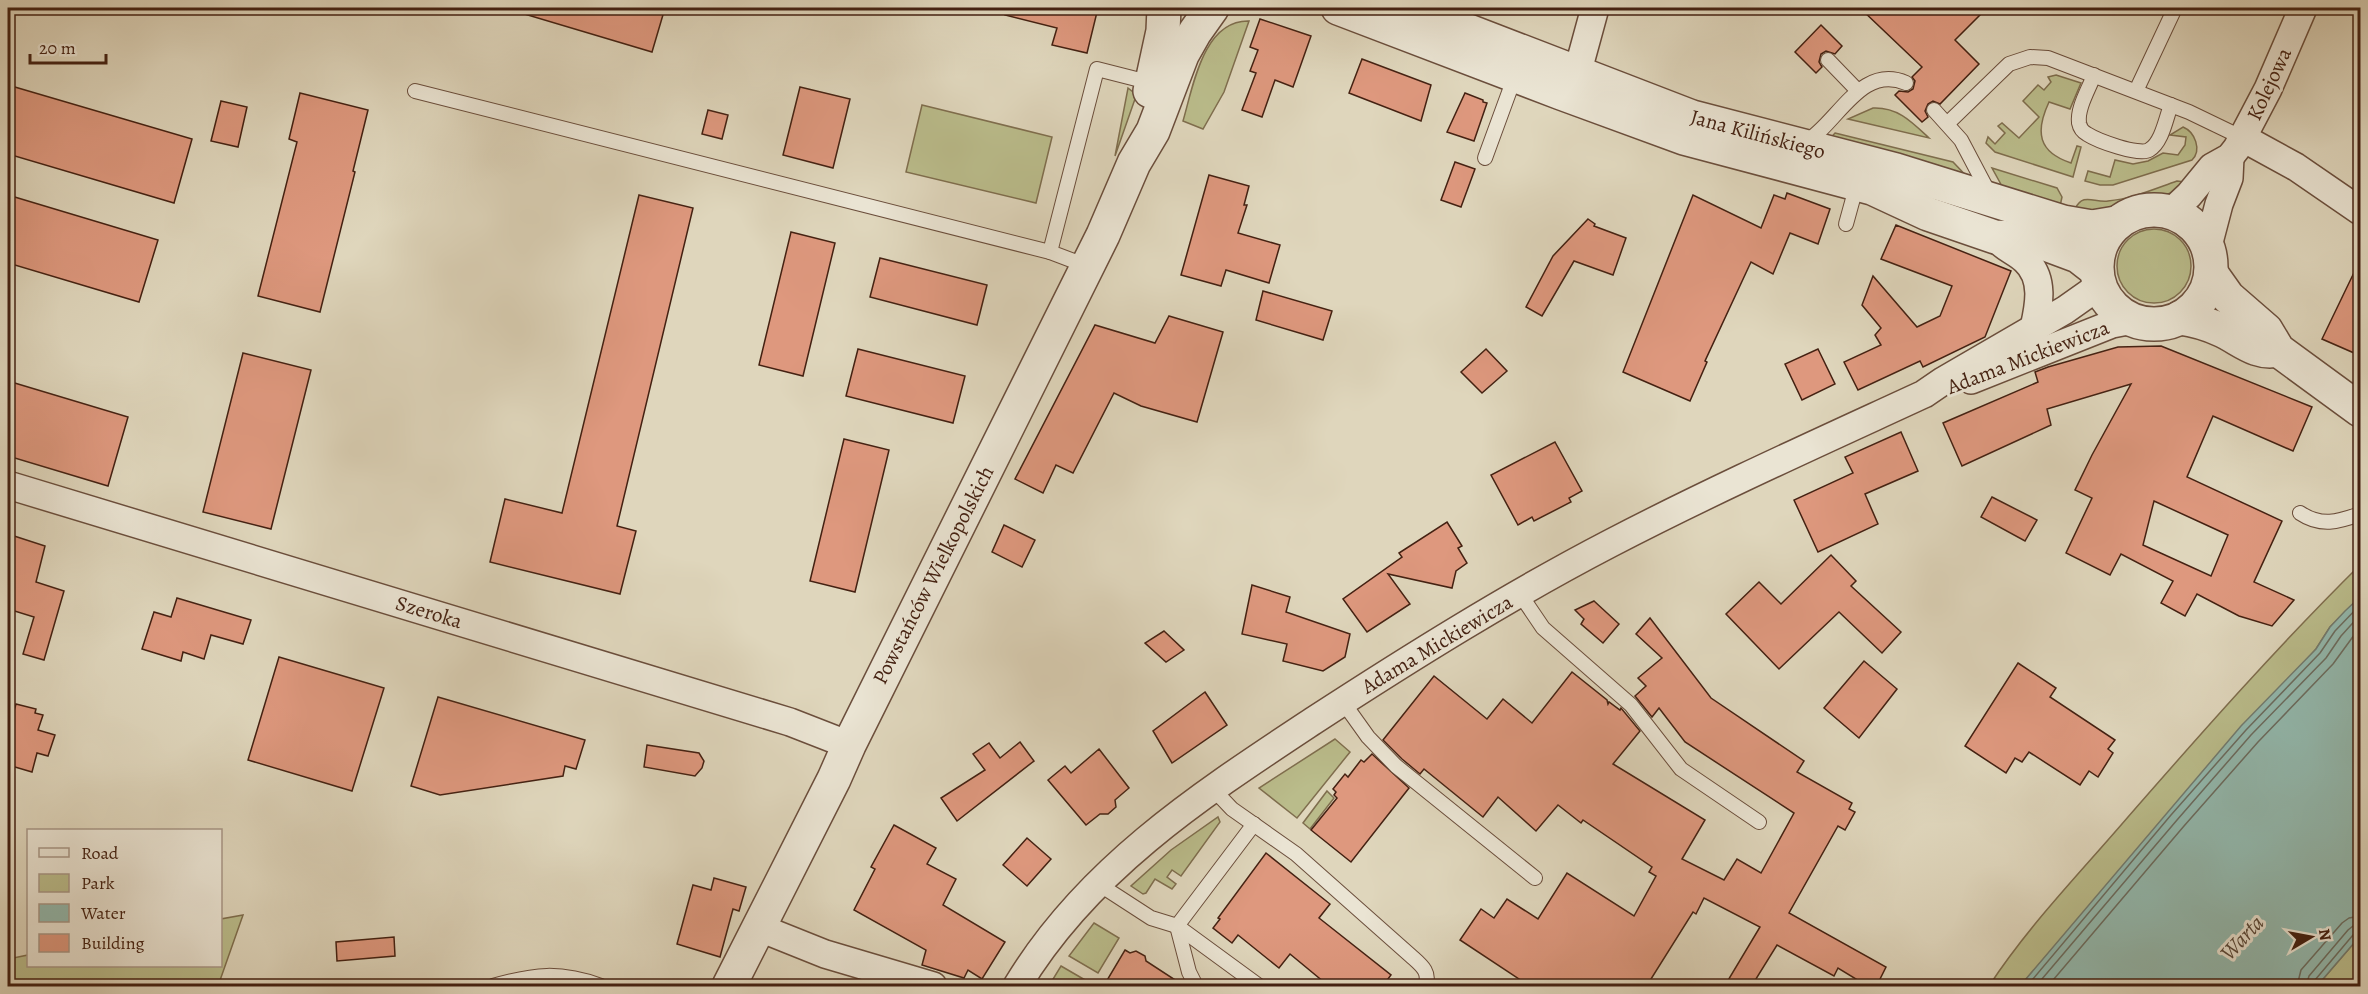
<svg xmlns="http://www.w3.org/2000/svg" width="2368" height="994" font-family="Alegreya,serif">
	<rect width="100%" height="100%" fill="#dfd6bc"/>
	<filter id="stains"><feTurbulence type="fractalNoise" baseFrequency=".00333" numOctaves="4"/><feColorMatrix values="0 0 0 0 .2 0 0 0 0 .09 0 0 0 0 .02 0 0 0 .5 -.17"/></filter>
	<radialGradient id="worn" r=".72"><stop offset=".6" stop-color="#630" stop-opacity="0"/><stop offset="1" stop-color="#630" stop-opacity=".3"/></radialGradient>
	<!-- green -->
	<g fill="#babc8b" stroke="#7f6e4e" stroke-width="1.5">
		<path d="M1249 21 1224 92 1203 129 1183 121C1193 87 1203 20 1249 21Z"/>
		<path d="M2056 75 2081 83 2070 109 2049 102C2035 132 2038 152 2071 163L2077 146 2081 147 2073 177 1995 152 1986 143 1988 137 1995 144 2005 133 1998 126 2002 123 2019 138 2039 117 2023 101 2038 85 2044 90 2051 82 2048 77Z"/>
		<path d="M1128 88 1133 92 1135 99 1115 156Z"/>
		<path d="M922 105 1052 137 1036 203 906 172Z"/>
		<path d="M1873 108C1898 107 1912 122 1929 138L1848 119Z"/>
		<path d="M2183 127C2195 132 2202 150 2192 160L2113 185H2100L2085 181 2088 171 2110 177 2115 160 2133 164 2148 161 2163 153 2178 155 2185 145 2186 137 2170 135Z"/>
		<path d="M1835 133 1953 162 1971 181 1825 144Z"/>
		<path d="M1992 168 2057 188 2062 197 2059 211 2003 188Z"/>
		<path d="M2177 181 2185 182 2172 193 2126 202 2103 214 2075 209C2083 192 2094 203 2108 201 2131 199 2154 189 2177 181Z"/>
		<circle cx="2154" cy="266" r="37"/>
		<path d="M2360 565V597L2330 627 2316 649 2020 986H1989C2029 925 2080 873 2128 817 2203 731 2279 645 2360 565Z"/>
		<path d="M1335 739 1350 752 1297 818 1259 788Z"/>
		<path d="M1327 791 1334 798 1310 829 1303 823Z"/>
		<path d="M1218 817 1220 822 1181 876 1172 870 1167 877 1176 884 1172 889 1155 879 1146 893 1143 894 1131 886 1171 850Z"/>
		<path d="M243 915 218 986H8V959L28 955V966H220L221 919Z"/>
		<path d="M1094 923 1119 938 1098 973 1069 956Z"/>
		<path d="M2360 936V986H2317Z"/>
		<path d="M1061 966 1092 984 1090 986H1053L1050 984Z"/>
	</g>
	<!-- water -->
	<path fill="#93b9ae" stroke="#737c70" stroke-width="1.5" d="M2360 597V936L2317 986H2020L2241 726 2316 649 2330 627 2345 611Z"/>
	<g fill="none" stroke-linecap="round" stroke-linejoin="round">
		<!-- shore -->
		<g stroke="#6c6d60" stroke-width="1.5">
			<path d="M2027 986 2171 815 2246 730 2320 653 2335 631 2360 605"/>
			<path d="M2036 986 2177 820 2251 735 2326 658 2341 636 2360 615"/>
			<path d="M2048 986 2184 826 2258 742 2333 664 2360 627"/>
			<path d="M2297 986 2301 970 2342 923 2349 918 2360 916"/>
			<path d="M2306 986 2309 976 2348 930 2353 926 2360 925"/>
			<path d="M2313 986 2315 980 2353 935 2360 932"/>
		</g>
	</g>
	<!-- building -->
	<g fill="#de987e" stroke="#442112" stroke-width="1.5" fill-rule="evenodd">
		<path d="M522 8H665L652 52 521 13Z"/>
		<path d="M1006 8H1098L1087 53 1052 45 1057 28 1005 15Z"/>
		<path d="M1860 8H1987L1955 40 1979 64 1940 104 1933 101 1928 104 1925 111 1928 117 1922 122 1895 95 1899 91 1908 92 1913 89 1915 81 1912 77 1922 67Z"/>
		<path d="M1260 19 1311 36 1293 87 1275 80 1262 117 1242 110 1256 73 1250 71 1258 50 1250 47Z"/>
		<path d="M1821 25 1842 46 1835 54 1826 51 1821 54 1819 62 1822 67 1816 73 1795 52Z"/>
		<path d="M1362 59 1431 85 1421 121 1349 93Z"/>
		<path d="M8 85 192 139 174 203 8 154Z"/>
		<path d="M800 87 850 99 833 168 783 155Z"/>
		<path d="M300 93 368 110 353 171 355 172 320 312 258 296 297 142 289 139Z"/>
		<path d="M1465 93 1483 100V102L1487 103 1474 141 1447 132Z"/>
		<path d="M221 101 247 107 238 147 211 141Z"/>
		<path d="M708 110 728 115 722 139 702 134Z"/>
		<path d="M1455 162 1475 169 1461 207 1441 200Z"/>
		<path d="M1209 175 1249 186 1244 205H1247L1238 233 1280 245 1269 283 1226 270 1221 286 1181 275Z"/>
		<path d="M1787 193 1830 209 1818 244 1790 233 1773 274 1751 262 1705 361 1707 362 1690 401 1623 372 1693 195 1761 228 1774 195 1785 199Z"/>
		<path d="M8 195 158 240 139 302 8 263Z"/>
		<path d="M639 195 693 208 617 526 636 531 620 594 490 562 505 499 562 513Z"/>
		<path d="M1588 219 1595 224 1594 226 1626 238 1613 275 1574 261 1542 316 1526 307 1553 256Z"/>
		<path d="M1896 225 2011 271 1985 337 1923 367 1920 361 1858 390 1844 362 1881 345 1875 335 1881 328 1862 305 1873 276 1917 327 1940 316 1952 286 1881 259Z"/>
		<path d="M791 232 835 243 803 376 759 365Z"/>
		<path d="M880 258 987 285 977 325 870 297Z"/>
		<path d="M2361 258V356L2322 339Z"/>
		<path d="M1263 291 1332 311 1323 340 1256 320Z"/>
		<path d="M1169 316 1223 332 1197 422 1141 406 1114 393 1073 473 1056 465 1043 493 1015 479 1095 325 1155 343Z"/>
		<path d="M2161 346 2312 407 2293 451 2213 416 2187 477 2282 521 2254 582 2294 600 2272 626 2239 616 2197 594 2185 616 2161 603 2173 581 2121 554 2110 575 2066 553 2092 498 2075 490 2092 455 2131 384 2047 409 2051 425 1962 466 1943 423 2038 382 2035 372 2048 367 2118 347ZM2154 501 2228 535 2211 576 2143 545Z"/>
		<path d="M858 349 965 376 953 423 846 396Z"/>
		<path d="M1486 349 1507 371 1482 393 1461 372Z"/>
		<path d="M1818 349 1835 384 1802 400 1785 364Z"/>
		<path d="M243 353 311 370 271 529 203 512Z"/>
		<path d="M8 381 128 417 108 486 8 456Z"/>
		<path d="M1901 432 1918 471 1865 494 1878 524 1818 552 1794 500 1853 473 1845 457Z"/>
		<path d="M844 439 889 450 855 592 810 581Z"/>
		<path d="M1555 442 1582 491 1569 498 1571 502 1534 521 1532 517 1518 525 1491 475Z"/>
		<path d="M1992 497 2037 520 2025 541 1981 517Z"/>
		<path d="M1447 522 1462 546 1458 548 1467 563 1456 571 1452 588 1388 574 1410 604 1367 632 1343 599 1402 557 1399 553Z"/>
		<path d="M1004 525 1035 540 1022 567 992 552Z"/>
		<path d="M8 534 45 546 36 582 64 591 44 660 23 654 34 617 8 609Z"/>
		<path d="M1831 555 1856 581 1851 586 1901 632 1882 653 1839 612 1779 669 1726 614 1759 582 1781 604Z"/>
		<path d="M1252 585 1290 597 1286 612 1350 634 1345 657 1323 671 1283 661 1287 644 1242 634Z"/>
		<path d="M177 598 251 620 243 644 211 635 204 659 183 652 181 661 142 649 154 612 171 617Z"/>
		<path d="M1594 601 1619 624 1603 643 1581 624 1584 619 1575 610Z"/>
		<path d="M1650 618 1711 698 1804 761 1797 772 1852 803 1849 809 1855 812 1845 830 1838 826 1789 913 1886 967 1876 987H1869L1838 968 1834 976 1777 945 1751 987H1724L1760 927 1704 898 1696 914 1693 912 1646 987H1531L1460 940 1481 909 1494 918 1507 899 1538 919 1567 873 1634 916 1656 876 1649 872 1652 867 1583 820 1581 823 1558 805 1536 831 1498 797 1483 817 1424 769 1420 774 1402 759 1383 740 1434 676 1487 719 1503 699 1532 723 1572 672 1607 700 1608 704 1609 702 1620 710 1621 708 1640 731 1613 764 1705 820 1682 859 1724 880 1737 859 1761 873 1794 813 1685 742 1659 708 1652 717 1635 696 1646 686 1638 678 1662 658 1636 634Z"/>
		<path d="M1164 631 1184 650 1166 662 1145 643Z"/>
		<path d="M279 657 384 688 352 791 248 760Z"/>
		<path d="M1864 661 1897 689 1859 738 1824 708Z"/>
		<path d="M2018 663 2056 688 2050 697 2115 740 2108 749 2113 753 2098 777 2089 771 2080 785 2029 752 2022 762 2015 758 2006 773 1965 746Z"/>
		<path d="M1205 692 1227 725 1172 763 1153 731Z"/>
		<path d="M438 697 585 740 576 769 565 766 563 776 440 795 411 786Z"/>
		<path d="M16 704 36 709 35 713 43 715 38 730 55 735 48 756 37 753 32 772 8 765V732Z"/>
		<path d="M1020 742 1034 761 957 821 941 798 985 770 973 754 989 743 1000 758Z"/>
		<path d="M647 745 699 753 704 761 702 768 695 776 644 767Z"/>
		<path d="M1099 749 1129 788 1115 800 1116 807 1108 814H1100L1086 825 1048 780 1065 766 1071 773Z"/>
		<path d="M1372 754 1409 788 1351 862 1311 830 1337 798 1334 795 1336 792 1333 789 1345 774 1348 777 1361 760 1364 762Z"/>
		<path d="M894 825 936 848 927 864 956 879 943 905 1005 942 982 979 968 970 964 978 922 965 926 950 854 910 875 869 871 867Z"/>
		<path d="M1027 838 1051 859 1027 886 1003 865Z"/>
		<path d="M1266 853 1330 904 1319 918 1391 975 1382 987H1330L1290 954 1279 968 1238 935 1232 943 1213 928 1220 919 1218 918Z"/>
		<path d="M714 878 746 887 739 911 733 909 720 957 677 944 693 885 711 890Z"/>
		<path d="M394 937 395 956 337 961 336 942Z"/>
		<path d="M1125 950 1130 953 1136 951 1145 956 1146 961 1186 987H1103Z"/>
	</g>
	<g fill="none" stroke-linecap="round" stroke-linejoin="round">
		<defs>
			<g id="service">
				<path d="M1828 60 1858 91"/>
				<path d="M2094 75C2089 89 2077 108 2079 123 2080 128 2083 132 2087 134 2098 141 2139 156 2149 150 2162 143 2166 118 2171 105"/>
				<path d="M415 91 1050 252"/>
				<path d="M2136 91 2175 8"/>
				<path d="M1934 110 1961 140 1990 195"/>
				<path d="M1948 123 2009 64 2030 57 2048 58 2189 112 2243 138"/>
				<path d="M1804 143C1837 125 1860 63 1906 83"/>
				<path d="M1485 158 1515 76"/>
				<path d="M1846 224 1857 184"/>
				<path d="M1087 266 1050 252 1097 69 1152 83"/>
				<path d="M2300 513C2321 527 2338 522 2360 514"/>
				<path d="M1520 594 1543 628 1631 705 1681 769 1759 822"/>
				<path d="M1343 702 1368 737 1396 766 1535 878"/>
				<path d="M1213 789 1232 809 1296 854 1411 956C1421 965 1431 972 1425 986"/>
				<path d="M1097 883 1151 918 1177 926 1259 986"/>
				<path d="M493 986C534 974 560 971 601 986"/>
				<path d="M1196 986 1189 972 1177 926 1254 824"/>
			</g>
			<g id="minor">
				<path d="M1567 88 1577 74 1595 8"/>
				<path d="M2243 138 2296 167 2360 211"/>
				<path d="M2171 212 2189 195 2212 167 2230 157 2237 148 2268 89 2303 8"/>
				<path d="M1995 237C2004 248 2015 251 2025 260 2045 278 2039 306 2034 328"/>
				<path d="M2208 246 2219 204 2229 178 2230 157"/>
				<path d="M1971 380 2112 324 2133 320"/>
				<path d="M8 485 790 722 849 745"/>
				<path d="M760 928 825 954 933 986"/>
				<path d="M1017 986C1087 869 1201 795 1313 721 1410 658 1509 596 1611 543 1713 490 1820 442 1924 394L1943 381 2065 310 2099 286"/>
			</g>
			<g id="tertiary">
				<path d="M1338 8 1561 93 1684 138 1872 188 1928 214 1995 237 2032 239 2078 256 2096 270"/>
				<path d="M1409 8 1692 117 1896 170 2063 222 2092 227 2116 223"/>
				<path d="M1150 91 1163 31 1164 8"/>
				<circle cx="2154" cy="267" r="57"/>
				<path d="M2211 273 2228 297 2266 330 2278 350 2360 410"/>
				<path d="M2180 318C2194 320 2208 324 2221 330 2241 339 2256 355 2278 350"/>
				<path d="M729 986 834 779 849 745 1103 235 1134 163 1153 131 1182 55 1195 32 1212 8"/>
			</g>
		</defs>
		<!-- service casing -->
		<use href="#service" stroke="#6b4e3c" stroke-width="16"/>
		<!-- minor casing -->
		<use href="#minor" stroke="#6b4e3c" stroke-width="30"/>
		<!-- tertiary casing -->
		<use href="#tertiary" stroke="#6b4e3c" stroke-width="36"/>
		<!-- service -->
		<use href="#service" stroke="#eae4d3" stroke-width="14"/>
		<!-- minor -->
		<use href="#minor" stroke="#eae4d3" stroke-width="27"/>
		<!-- tertiary -->
		<use href="#tertiary" stroke="#eae4d3" stroke-width="33"/>
	</g>
	<g text-anchor="middle" dominant-baseline="central" stroke-width="6" stroke-linejoin="round" paint-order="stroke">
		<!-- street labels -->
		<g font-size="21" fill="#442112" stroke="#eae4d3">
			<text transform="translate(2269 84) rotate(-65)">Kolejowa</text>
			<text transform="translate(1758 134) rotate(15)">Jana Kilińskiego</text>
			<text transform="translate(2028 357) rotate(-21)">Adama Mickiewicza</text>
			<text transform="translate(933 575) rotate(-63)">Powstańców Wielkopolskich</text>
			<text transform="translate(429 612) rotate(17)">Szeroka</text>
			<text transform="translate(1437 644) rotate(-31)">Adama Mickiewicza</text>
		</g>
		<!-- water labels -->
		<g font-size="22" font-style="italic" fill="#584739" stroke="#eae4d3">
			<text transform="translate(2242 938) rotate(-47)">Warta</text>
		</g>
	</g>
	<!-- margin -->
	<rect width="2368" height="994" fill="none" stroke="#dfd6bc" stroke-width="30"/>
	<rect x="9" y="9" width="2350" height="976" fill="none" stroke="#442112" stroke-width="3"/>
	<rect x="15" y="15" width="2338" height="964" fill="none" stroke="#442112" stroke-width="1.5"/>
	<!-- legend -->
	<rect x="27" y="829" width="195" height="138" fill="#eae4d3" stroke="#a89686" stroke-width="1.5"/>
	<rect x="39" y="848" width="30" height="9" fill="#eae4d3" stroke="#a89686" stroke-width="1.5"/>
	<text x="81" y="859" font-size="18" fill="#442112">Road</text>
	<rect x="39" y="874" width="30" height="18" fill="#babc8b" stroke="#a89686" stroke-width="1.5"/>
	<text x="81" y="889" font-size="18" fill="#442112">Park</text>
	<rect x="39" y="904" width="30" height="18" fill="#93b9ae" stroke="#a89686" stroke-width="1.5"/>
	<text x="81" y="919" font-size="18" fill="#442112">Water</text>
	<rect x="39" y="934" width="30" height="18" fill="#de987e" stroke="#a89686" stroke-width="1.5"/>
	<text x="81" y="949" font-size="18" fill="#442112">Building</text>
	<!-- north arrow -->
	<g transform="translate(2311 937) rotate(80)" stroke="#eae4d3" stroke-width="4.5" paint-order="stroke">
	<path d="M0-4.5L10 22L0 15L-10 22Z" fill="#442112"/>
	<text y="-9" font-size="16" font-weight="bold" text-anchor="middle" fill="#442112">N</text>
	</g>
	<!-- scale -->
	<path d="M30 54v9h76v-9" fill="none" stroke="#442112" stroke-width="3"/>
	<text x="39" y="54" font-size="18" fill="#442112" stroke="#eae4d3" stroke-width="4.5" paint-order="stroke">20 m</text>
	<rect width="100%" height="100%" filter="url(#stains)"/>
	<rect width="100%" height="100%" fill="url(#worn)"/>
</svg>
